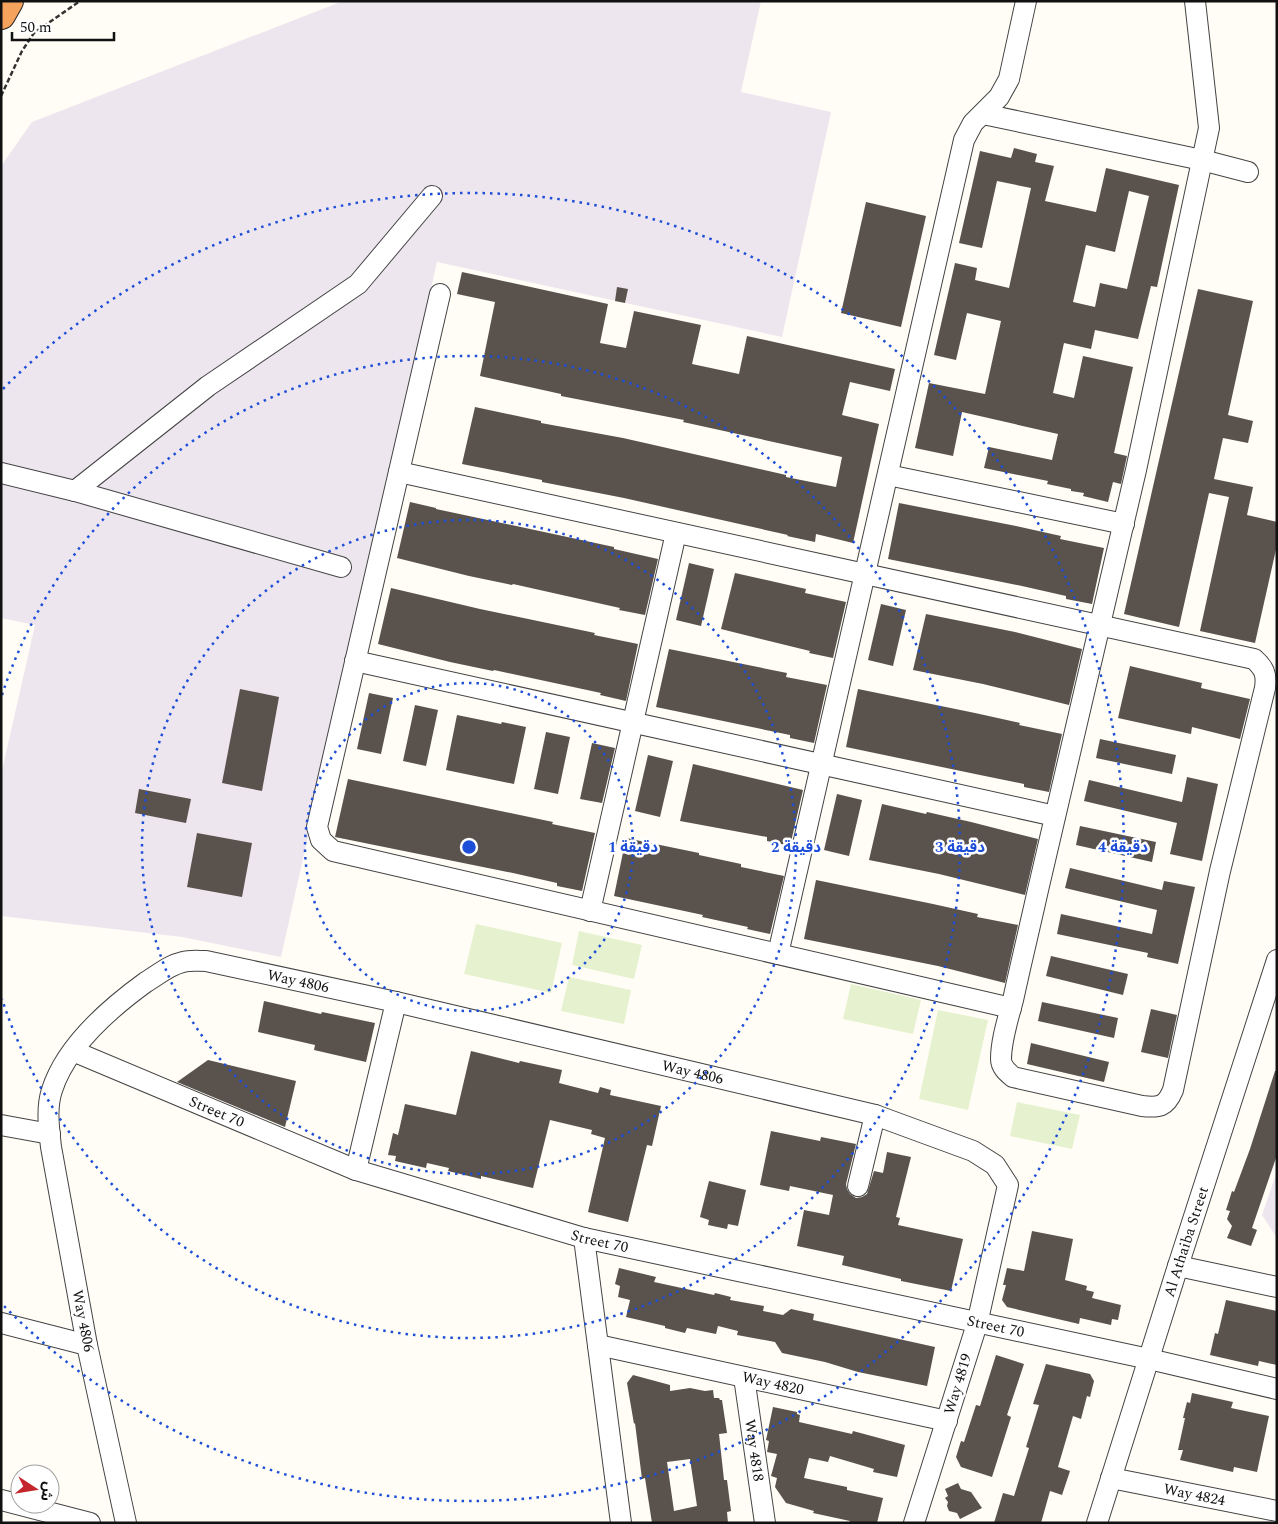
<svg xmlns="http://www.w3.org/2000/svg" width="1278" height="1524" font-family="Spectral,'Noto Sans Arabic',serif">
	<rect width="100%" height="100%" fill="#fffdf5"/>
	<!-- industrial -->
	<g fill="#eee6ef">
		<path d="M343 1H761L741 92 831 112 782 337 437 262 281 957 182 937 1 916V775L35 625 1 618V166L32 122Z"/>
		<path d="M1277 1171V1238L1262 1215Z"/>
	</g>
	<!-- pitch -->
	<g fill="#e6f2cf">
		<path d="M476 924 562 943 551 993 464 974Z"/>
		<path d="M579 931 642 945 634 979 572 965Z"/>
		<path d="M569 977 631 990 624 1024 561 1011Z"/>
		<path d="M851 984 921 1000 913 1034 843 1019Z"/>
		<path d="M938 1010 988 1020 968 1110 919 1099Z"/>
		<path d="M1017 1102 1080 1115 1072 1149 1010 1136Z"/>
	</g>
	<!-- building -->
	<g fill="#5a524d" fill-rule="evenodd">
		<path d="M1014 148 1037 154 1035 162 1054 166 1045 201 1096 212 1106 168 1179 185 1157 287 1151 286 1138 339 1095 330 1091 349 1064 343 1053 393 1074 398 1083 356 1133 367 1114 453 1127 456 1121 484 1113 482 1108 502 1083 496 1084 493 1071 491V489L1047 484 1048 481 984 468 989 447 1052 460 1058 434 962 412 953 456 915 448 929 383 985 394 1001 321 967 313 956 360 934 355 955 263 977 268 975 280 1009 288 1031 188 997 181 982 248 959 243 980 151 1011 158ZM1129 191 1149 196 1127 289 1100 283 1095 307 1073 302 1086 245 1115 252Z"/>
		<path d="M866 202 926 216 901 327 841 313Z"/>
		<path d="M462 272 608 304 600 343 626 348 634 311 701 325 692 364 739 374 747 336 895 369 890 391 850 382 842 415 879 424 853 543 816 534 815 542 787 536 788 535 624 498 542 482V480L462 464 475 407 541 421V423L623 438 786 475V477L836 487 842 457 683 422 684 420 561 396V394L480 376 495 302 457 294Z"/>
		<path d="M617 287 628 289 625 303 615 301Z"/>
		<path d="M1198 289 1253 301 1228 415 1253 421 1248 443 1223 438 1214 479 1253 487 1247 515 1277 522V545L1255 643 1200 631 1229 497 1209 493 1179 627 1124 614Z"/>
		<path d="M410 502 436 508V509L614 547V549L658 559 645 615 619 610 620 608 513 584 512 585 469 576 397 558Z"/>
		<path d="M899 503 1016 526 1061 536 1060 539 1104 548 1092 604 1066 599V596L1022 586 888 559Z"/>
		<path d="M689 563 714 569 701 626 676 620Z"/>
		<path d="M735 573 806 589 805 593 846 602 833 658 809 653 810 651 721 629Z"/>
		<path d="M391 588 480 609 595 633 594 635 638 644 626 701 600 695 601 693 494 670 493 671 450 662 378 644Z"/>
		<path d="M881 604 906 610 893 666 868 660Z"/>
		<path d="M926 614 1015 632 1082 649 1069 705 983 684 913 670Z"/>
		<path d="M669 649 787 673 786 677 827 685 814 743 790 738V735L656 707Z"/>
		<path d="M1130 666 1202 683 1201 688 1250 699 1240 739 1192 727 1191 734 1118 718Z"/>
		<path d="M240 689 279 697 262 791 222 783Z"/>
		<path d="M858 689 975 713 1020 723 1019 725 1062 734 1049 792 1024 787V784L980 775 846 747Z"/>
		<path d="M369 693 393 698 381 754 357 749Z"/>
		<path d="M415 705 438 710 426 766 403 761Z"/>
		<path d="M457 715 501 724 502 722 526 727 514 784 446 770Z"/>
		<path d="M546 732 570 737 558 794 534 789Z"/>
		<path d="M1100 739 1176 755 1172 774 1096 758Z"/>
		<path d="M592 743 615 748 602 803 580 799Z"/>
		<path d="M648 755 673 761 660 817 635 811Z"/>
		<path d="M693 764 803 790 790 846 767 841V837L680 821Z"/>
		<path d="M1187 777 1218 784 1202 861 1170 854 1177 823 1084 801 1089 780 1182 802Z"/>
		<path d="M348 779 553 822 552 824 595 833 582 891 557 886V883L513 873 335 837Z"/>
		<path d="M139 789 191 799 186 823 135 813Z"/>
		<path d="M837 794 862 800 849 856 824 850Z"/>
		<path d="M882 804 926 814 927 812 971 822 1038 839 1025 895 939 874 869 860Z"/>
		<path d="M1080 826 1156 842 1152 862 1076 845Z"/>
		<path d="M197 833 252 843 242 897 187 887Z"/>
		<path d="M626 838 699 853V855L741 864V867L784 876 770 934 747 929 748 927 702 917 703 915 614 896Z"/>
		<path d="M1070 868 1162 890 1164 881 1195 887 1178 964 1147 957 1148 953 1057 934 1061 914 1152 934 1157 910 1065 888Z"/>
		<path d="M816 880 933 904 978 914 977 917 1018 925 1005 983 938 966 804 939Z"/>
		<path d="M1051 956 1128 974 1123 995 1046 976Z"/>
		<path d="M264 1001 321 1014 322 1012 375 1023 366 1062 314 1050 315 1045 258 1032Z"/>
		<path d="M1042 1002 1118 1018 1114 1038 1038 1021Z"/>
		<path d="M1151 1009 1177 1015 1168 1058 1141 1052Z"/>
		<path d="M1031 1043 1109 1062 1104 1082 1027 1064Z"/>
		<path d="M471 1051 519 1063 520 1061 562 1070 559 1083 598 1093 600 1087 611 1090 610 1095 661 1106 652 1146 647 1145 628 1222 588 1212 605 1138 591 1134 592 1130 550 1120 533 1188 481 1176V1179L448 1171 449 1168 427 1163 426 1168 395 1161 396 1156 388 1155 393 1133 398 1135 405 1104 456 1115Z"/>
		<path d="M208 1060 296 1081 285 1127 177 1082Z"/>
		<path d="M1275 1071H1277V1155L1252 1228 1257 1230 1251 1246 1227 1238 1232 1226 1227 1219 1230 1211 1226 1210 1232 1191 1234 1192 1250 1149Z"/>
		<path d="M771 1131 820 1141 821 1137 856 1144 846 1184 847 1189 850 1194 856 1198 862 1197 867 1194 874 1171 883 1173 887 1152 911 1157 896 1217 900 1218 898 1225 963 1239 951 1291 901 1281V1279L842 1265 844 1256 797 1246 804 1210 829 1215 833 1195 790 1186 789 1191 760 1185Z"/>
		<path d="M709 1181 746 1190 738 1226 728 1224 727 1229 708 1225 709 1220 700 1217Z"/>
		<path d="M1032 1231 1073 1239 1065 1280 1087 1286 1086 1290 1094 1292 1092 1298 1121 1305 1118 1320 1112 1319 1111 1325 1080 1318 1079 1324 1007 1307 1002 1300 1006 1285H1003L1007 1268 1024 1271Z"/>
		<path d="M619 1268 656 1277 654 1282 714 1295 715 1293 731 1297 730 1300 764 1306 763 1311 783 1315 791 1309 814 1314 813 1320 935 1347 927 1386 858 1372 825 1362 782 1353 775 1342 737 1335 738 1331 718 1326 716 1334 687 1328 685 1333 665 1328V1326L626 1317 630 1300 618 1297 620 1286 615 1284Z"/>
		<path d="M1226 1300 1277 1311V1365L1259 1361 1258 1366 1210 1355 1215 1333 1218 1334Z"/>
		<path d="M996 1355 1024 1364 1007 1415 1011 1417 992 1477 961 1467 956 1457 961 1441 964 1442 976 1405 980 1406Z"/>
		<path d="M1046 1364 1090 1374 1094 1381 1090 1397 1087 1396 1081 1419 1073 1416 1058 1467 1070 1471 1062 1495 1050 1491 1041 1523H994L1003 1493 1014 1496 1029 1448 1026 1447 1039 1405 1033 1404Z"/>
		<path d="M633 1375 670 1385V1391L690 1388 705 1391 713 1390 714 1398H719L720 1400H722L727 1433 719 1434 724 1480H727L731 1511 727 1512 728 1523H652L645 1478 642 1479 635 1423 634 1424 627 1383ZM690 1459 697 1506 674 1511 667 1462Z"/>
		<path d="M1192 1393 1233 1402 1231 1408 1269 1416 1257 1472 1234 1467 1233 1472 1180 1460 1183 1450H1178L1185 1418H1183L1187 1402 1190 1403Z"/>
		<path d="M773 1407 797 1412V1414L800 1415 799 1422 852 1434 853 1431 905 1445 897 1477 873 1472 874 1469 830 1456 828 1462 809 1458 804 1478 847 1487V1490L883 1498 877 1523H849L850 1521 813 1513 814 1511 786 1503 775 1487 777 1478 771 1476 777 1454 767 1452 769 1441 766 1440Z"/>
		<path d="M958 1483 961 1489 971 1492 982 1508 960 1519 957 1513 949 1511 947 1506 948 1502 945 1498 948 1496 945 1489Z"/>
	</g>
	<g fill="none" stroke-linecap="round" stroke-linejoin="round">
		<defs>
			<g id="minor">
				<path d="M983 114 1202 160 1248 172"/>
				<path d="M440 294 317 827 321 840 333 851 1011 1008"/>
				<path d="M399 472C684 534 969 596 1254 659 1264 668 1267 674 1265 688L1220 871 1173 1090C1166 1107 1159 1108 1142 1106L1013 1077C1007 1072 1001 1067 1001 1059 1001 1040 1008 1019 1013 1000 1021 963 1030 926 1038 890 1071 750 1103 610 1136 470L1209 128 1195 1"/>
				<path d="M1 473 75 491 341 567"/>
				<path d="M888 475 1124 524"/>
				<path d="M75 491 208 386 358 284 432 196"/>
				<path d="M355 661 1055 816"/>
				<path d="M590 911 676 533"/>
				<path d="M778 954 964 140 973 123 999 97 1009 79 1026 1"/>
				<path id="s1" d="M73 1051 356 1170 584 1238 1149 1359 1277 1389"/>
				<path d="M1 1125 50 1134"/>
				<path d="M356 1170 396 1002"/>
				<path d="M858 1186 875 1115"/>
				<path d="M584 1238 621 1523"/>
				<path d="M1178 1266 1277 1287"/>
				<path d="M1 1323 87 1345"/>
				<path id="s2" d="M598 1345 947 1421"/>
				<path id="s3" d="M744 1377 765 1523"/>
				<path id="s4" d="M1111 1478 1277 1511"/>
				<path d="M1 1500 90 1523"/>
				<path id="s5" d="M126 1523 87 1345 51 1147C49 1128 46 1108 52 1090 66 1046 110 1008 146 982 158 975 169 965 183 962 190 960 198 961 206 961L396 1002 875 1115 973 1151 995 1165 1008 1185 977 1324 914 1523"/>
				<path id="s6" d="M1097 1523 1178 1266 1277 960"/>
			</g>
			<path id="highway" d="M1 15 9 1"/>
		</defs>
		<!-- minor casing -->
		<use href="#minor" stroke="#444" stroke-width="22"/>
		<!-- highway casing -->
		<use href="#highway" stroke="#222" stroke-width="30"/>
		<!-- path -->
		<path stroke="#333" stroke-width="2.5" stroke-dasharray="5 2.5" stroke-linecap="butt" d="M1 96 22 51 34 33 80 1"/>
		<!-- minor -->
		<use href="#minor" stroke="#fff" stroke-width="20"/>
		<!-- highway -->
		<use href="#highway" stroke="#f5a25d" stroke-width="28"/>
	</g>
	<!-- distance rings -->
	<g fill="none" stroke="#1d4ed8" stroke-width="2.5" stroke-dasharray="2.5 5">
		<circle cx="469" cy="847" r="164"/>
		<circle cx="469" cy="847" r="327"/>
		<path d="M2 695A491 491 0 1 1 2 999"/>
		<path d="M3 389A654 654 0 1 1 3 1305"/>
	</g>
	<g text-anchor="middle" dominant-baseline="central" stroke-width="5" stroke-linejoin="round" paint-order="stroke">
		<!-- street labels -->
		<g font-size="15" fill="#111" stroke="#fff">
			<text stroke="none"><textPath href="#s5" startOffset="746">Way 4806</textPath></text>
			<text stroke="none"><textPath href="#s5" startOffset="1151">Way 4806</textPath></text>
			<text stroke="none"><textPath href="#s1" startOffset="156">Street 70</textPath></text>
			<text stroke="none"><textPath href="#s1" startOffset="561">Street 70</textPath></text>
			<text stroke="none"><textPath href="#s6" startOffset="295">Al Athaiba Street</textPath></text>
			<text transform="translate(83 1321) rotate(79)">Way 4806</text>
			<text stroke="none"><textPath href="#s1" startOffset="966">Street 70</textPath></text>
			<text stroke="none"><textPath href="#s2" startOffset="179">Way 4820</textPath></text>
			<text transform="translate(958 1384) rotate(-73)">Way 4819</text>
			<text stroke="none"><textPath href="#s3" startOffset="74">Way 4818</textPath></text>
			<text stroke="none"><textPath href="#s4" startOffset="85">Way 4824</textPath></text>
		</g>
	</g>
	<circle cx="469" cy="847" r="8" fill="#1d4ed8" stroke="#fff" stroke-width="2.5"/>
	<g font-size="15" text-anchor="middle" font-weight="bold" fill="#1d4ed8" stroke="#fff" stroke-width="5" stroke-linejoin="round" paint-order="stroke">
		<text x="633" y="852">1 دقيقة</text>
		<text x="796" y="852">2 دقيقة</text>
		<text x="960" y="852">3 دقيقة</text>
		<text x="1123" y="852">4 دقيقة</text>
	</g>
	<!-- border -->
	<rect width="1278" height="1524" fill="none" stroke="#111111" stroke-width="5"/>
	<!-- north arrow -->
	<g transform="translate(35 1489) rotate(102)"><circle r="24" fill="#ffffff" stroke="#a0a0a0"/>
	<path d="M0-4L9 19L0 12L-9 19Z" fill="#c4262e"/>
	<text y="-8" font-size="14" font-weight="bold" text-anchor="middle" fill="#111111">ش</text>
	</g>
	<!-- scale -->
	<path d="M12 32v8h102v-8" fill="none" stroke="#111111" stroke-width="2.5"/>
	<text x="20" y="32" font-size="15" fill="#111111" stroke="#ffffff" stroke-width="4" paint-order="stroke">50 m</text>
</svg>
